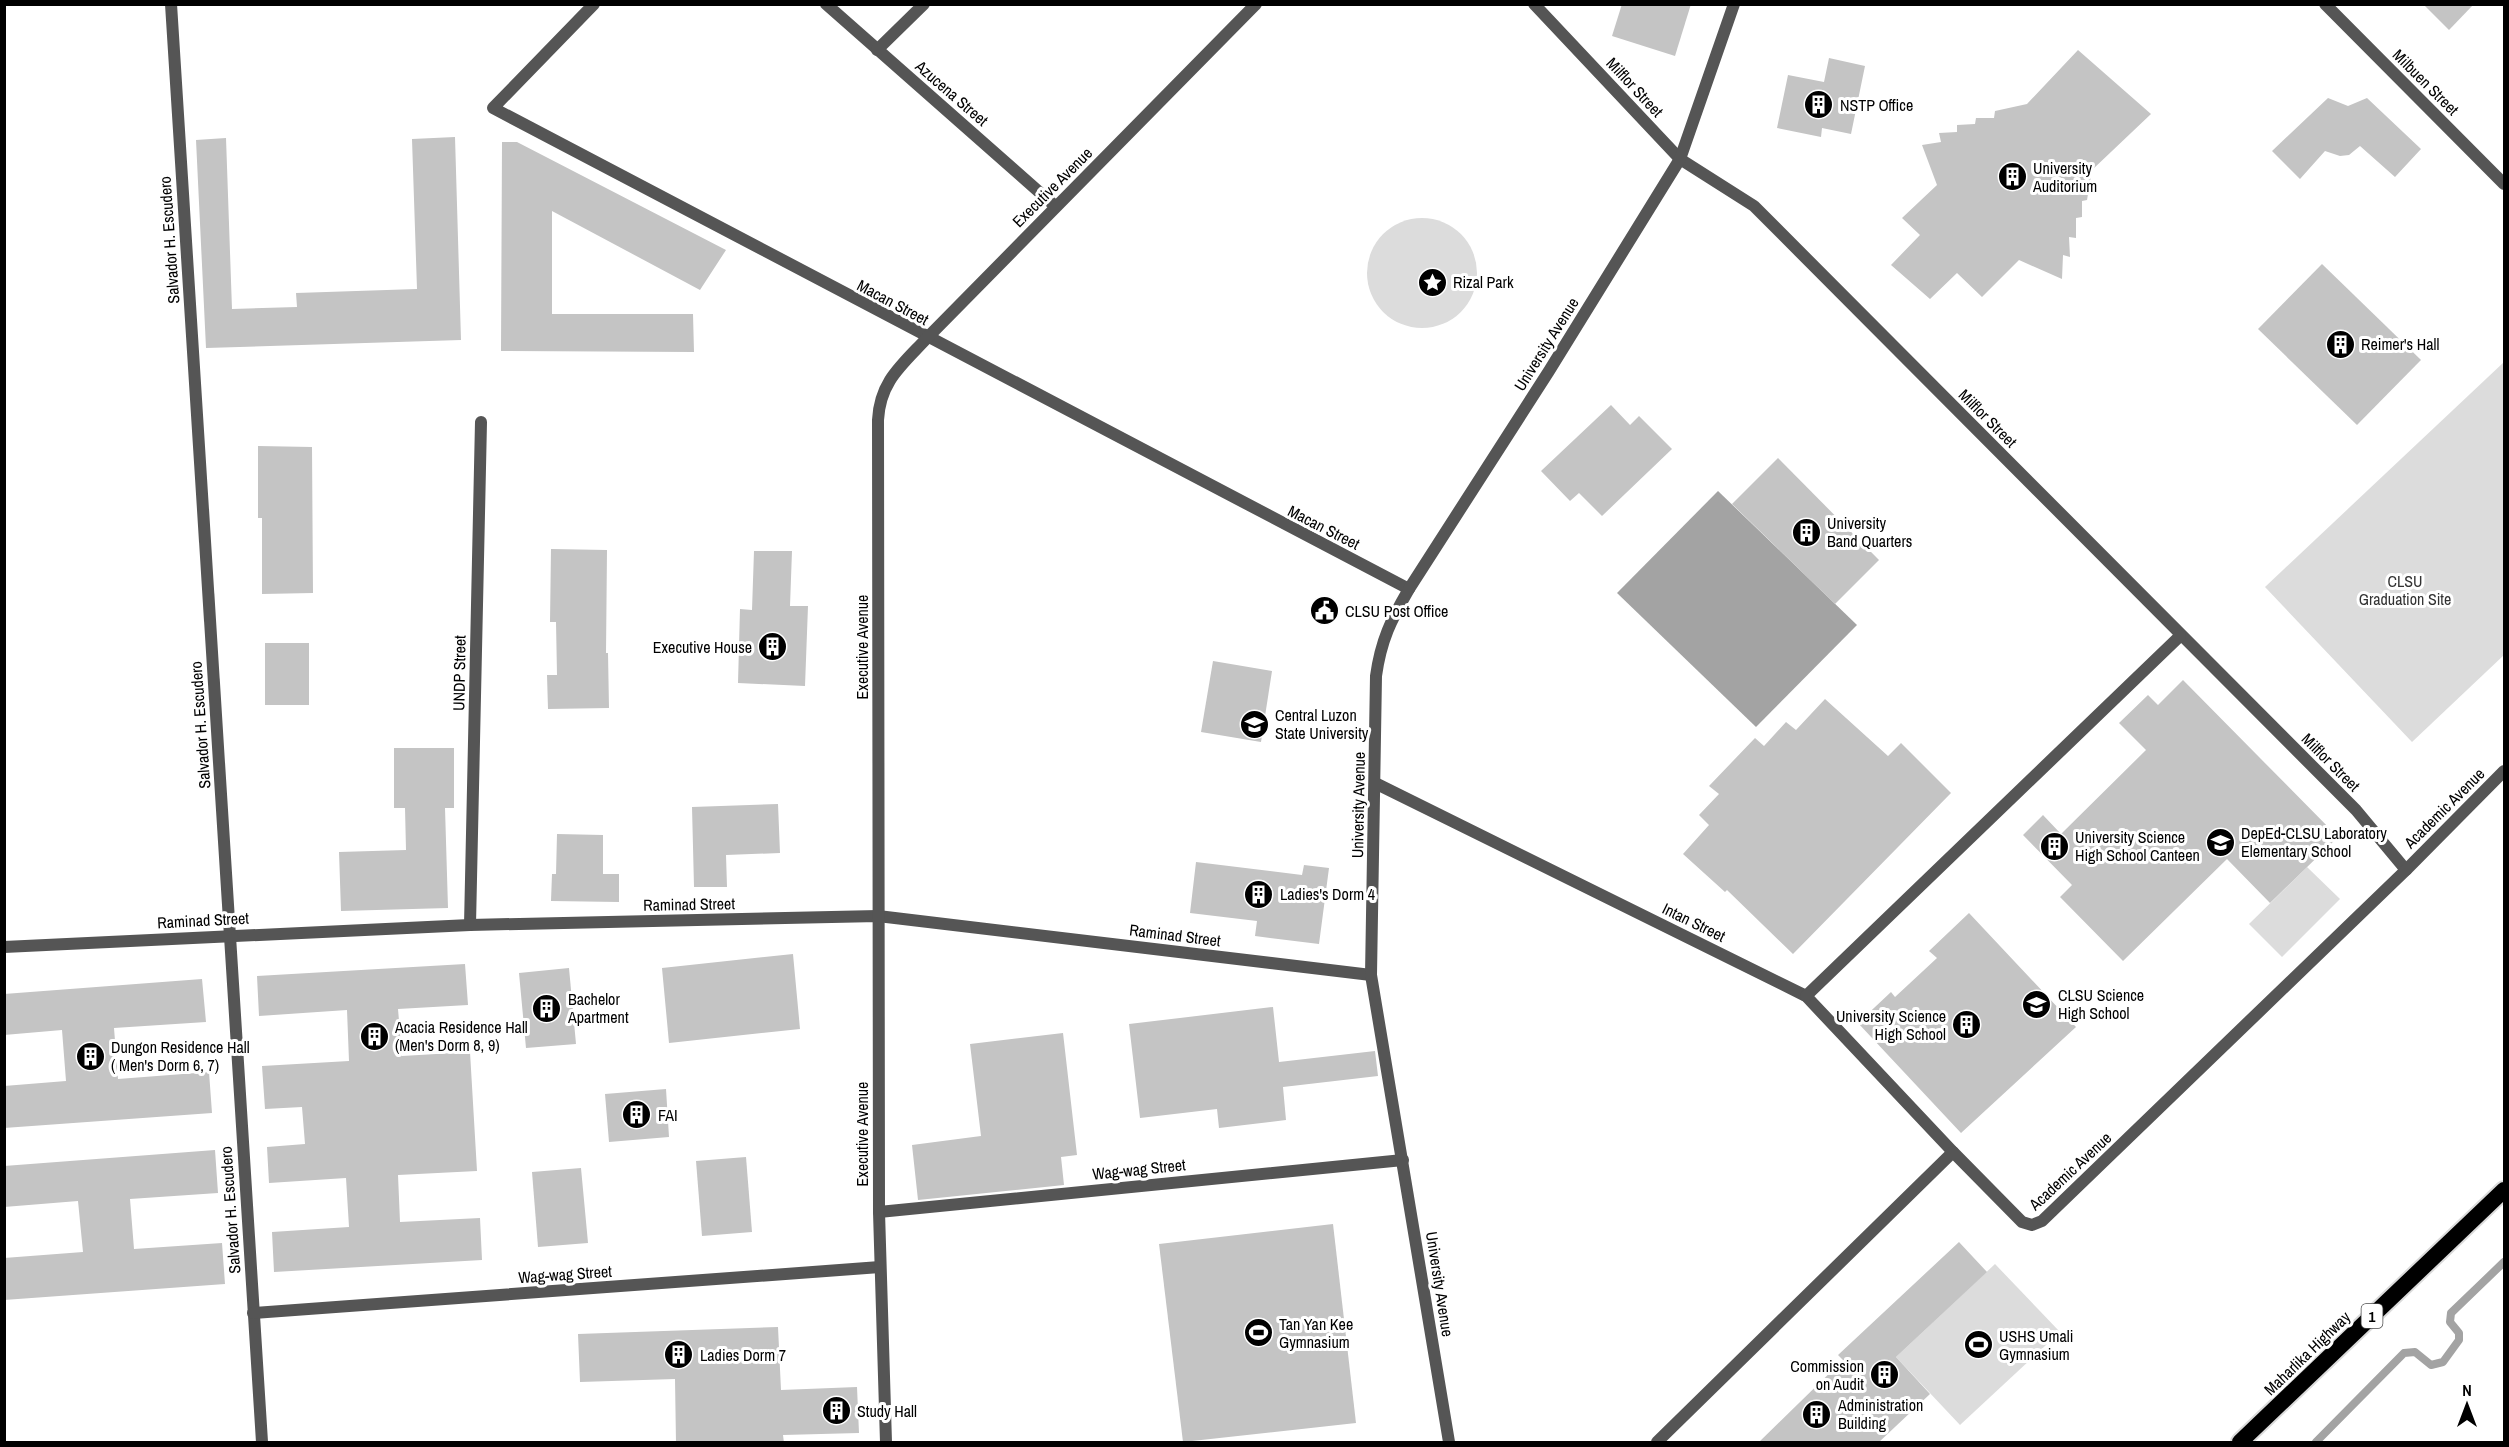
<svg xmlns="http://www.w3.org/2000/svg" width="2509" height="1447" font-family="'Archivo Narrow',sans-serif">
	<rect width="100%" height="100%" fill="#fff"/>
	<!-- green -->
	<g fill="#dcdcdc">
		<circle cx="1422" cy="273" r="55"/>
		<path d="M2504 362V655L2412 742 2265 587Z"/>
		<path d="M2307 867 2340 899 2282 957 2249 924Z"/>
		<path d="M1995 1264 2060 1332 1960 1425 1896 1357Z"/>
	</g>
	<!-- water -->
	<path fill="#a3a3a3" d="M1718 491 1857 625 1756 727 1617 593Z"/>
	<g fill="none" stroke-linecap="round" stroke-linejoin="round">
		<!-- stream -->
		<path stroke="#a3a3a3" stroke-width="8" d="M2316 1442 2404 1353 2415 1352 2431 1365 2443 1362 2459 1340V1333L2450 1322 2451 1313 2504 1262"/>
	</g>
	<!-- building -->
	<g fill="#c4c4c4">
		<path d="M1622 4H1691L1675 56 1612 36Z"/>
		<path d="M2423 4H2474L2449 30Z"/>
		<path d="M2078 50 2151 114 2092 170 2087 200 2082 201V217L2076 218V238L2069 237 2070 257 2063 255 2062 279 2019 260 1982 297 1957 273 1930 299 1891 265 1920 235 1902 218 1937 185 1922 145 1941 142 1939 133 1957 132V125L1975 124 1976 118H1994L1995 111 2027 104Z"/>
		<path d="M1829 58 1865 66 1851 134 1822 128 1821 137 1777 128 1788 75 1824 82Z"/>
		<path d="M2328 98 2348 106 2367 98 2421 149 2395 177 2360 146 2349 155 2340 156 2325 151 2300 179 2272 151Z"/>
		<path d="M455 137 461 340 206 348 196 140 226 138 232 309 297 307 296 293 417 289 412 139Z"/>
		<path d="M502 142H517L726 250 700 290 552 211V314H693L694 352 501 351Z"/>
		<path d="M2322 264 2421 360 2357 425 2258 329Z"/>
		<path d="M1611 405 1630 425 1639 416 1672 449 1602 516 1579 493 1570 501 1541 471Z"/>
		<path d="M258 446 312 447 313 593 262 594V518H258Z"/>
		<path d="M1778 458 1879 560 1835 604 1732 504Z"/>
		<path d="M551 549 607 550 606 653H608L609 708 548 709 547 675H557L556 622H550Z"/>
		<path d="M754 551H792L790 606H808L805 686 738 683 740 609 752 610Z"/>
		<rect x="265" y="643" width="44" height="62"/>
		<path d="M1213 661 1272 671 1261 742 1201 732Z"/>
		<path d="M2183 680 2338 837 2270 903 2227 859 2123 961 2060 897 2072 885 2023 835 2043 815 2061 834 2146 750 2119 723 2148 695 2158 705Z"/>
		<path d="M1825 699 1888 756 1901 743 1951 793 1793 954 1727 890 1725 892 1683 854 1709 825 1699 815 1719 794 1709 786 1755 738 1764 746 1786 722 1796 730Z"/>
		<path d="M394 748H454V808H445L448 908 341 911 339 852 406 850 405 808H394Z"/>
		<path d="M778 804 780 853 726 855 727 887H694L692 807Z"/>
		<path d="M557 834 603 835V874H619V902L551 901 552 874H556Z"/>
		<path d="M1196 862 1302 875 1304 865 1329 868 1319 944 1255 936 1257 921 1190 913Z"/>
		<path d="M1969 913 2076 1027 1961 1133 1858 1023 1891 992 1895 997 1937 958 1929 951Z"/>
		<path d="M793 954 800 1029 669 1043 662 968Z"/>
		<path d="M465 964 468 1005 398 1009 402 1056 470 1052 477 1171 398 1175 400 1222 480 1218 482 1260 274 1272 272 1232 349 1227 346 1178 269 1183 267 1147 305 1144 302 1107 265 1109 262 1066 349 1061 347 1010 259 1016 257 976Z"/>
		<path d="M569 968 576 1044 526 1048 519 973Z"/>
		<path d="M202 979 206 1022 114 1028 118 1079 209 1072 212 1113 4 1128V1086L66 1081 62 1030 4 1035V994Z"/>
		<path d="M1273 1007 1279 1062 1375 1051 1378 1076 1283 1087 1286 1120 1219 1128 1217 1109 1140 1118 1129 1024Z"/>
		<path d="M1063 1033 1077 1155 1061 1157 1064 1185 918 1200 912 1145 981 1136 970 1044Z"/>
		<path d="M666 1089 669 1137 609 1142 605 1094Z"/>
		<path d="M215 1150 218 1193 130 1199 134 1249 222 1243 225 1284 4 1300V1258L83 1252 78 1201 4 1207V1166Z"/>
		<path d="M746 1157 752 1232 702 1236 696 1161Z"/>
		<path d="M581 1168 588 1243 538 1247 532 1172Z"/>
		<path d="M1333 1224 1356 1423 1183 1442 1159 1244Z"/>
		<path d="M1959 1242 1987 1272 1896 1357 1930 1394 1878 1443H1758L1843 1360 1838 1355Z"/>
		<path d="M778 1327 781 1390 857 1387 859 1433 783 1435 784 1443H676L675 1379 580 1382 578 1334Z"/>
	</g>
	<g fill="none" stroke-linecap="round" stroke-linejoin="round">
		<defs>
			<path id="trunk" d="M2240 1442 2504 1190"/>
		</defs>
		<!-- trunk casing -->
		<use href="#trunk" stroke="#dbdbdb" stroke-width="20"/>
		<!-- minor -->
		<g stroke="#555" stroke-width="12">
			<path d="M171 4 262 1442"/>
			<path d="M594 4 493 108 1409 589"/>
			<path d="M826 4 1055 206"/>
			<path d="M1534 4 1680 159 1754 206 2356 810 2406 870"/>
			<path d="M2325 4 2504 184"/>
			<path d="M877 50 924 4"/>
			<path d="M1375 783 1806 996 1953 1152"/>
			<path d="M470 925 481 422"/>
			<path d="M4 947 470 925 878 916 1371 975"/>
			<path d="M1806 996 2180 636"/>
			<path d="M879 1212 1403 1160"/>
			<path d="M253 1313 880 1267"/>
			<path d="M886 1442 879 1212 878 420C880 381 902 365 927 338L1256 4"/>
			<path d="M1449 1442 1371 975 1376 676C1381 640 1391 620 1409 589L1549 371 1680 159 1734 4"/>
			<path d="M1657 1442 1953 1152 2022 1222 2032 1225 2042 1221 2406 870 2504 771"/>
		</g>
		<!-- trunk -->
		<use href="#trunk" stroke="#000" stroke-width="16"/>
	</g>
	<!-- icons -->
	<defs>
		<symbol id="building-disc" viewBox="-11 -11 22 22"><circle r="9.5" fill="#000" stroke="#fff"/><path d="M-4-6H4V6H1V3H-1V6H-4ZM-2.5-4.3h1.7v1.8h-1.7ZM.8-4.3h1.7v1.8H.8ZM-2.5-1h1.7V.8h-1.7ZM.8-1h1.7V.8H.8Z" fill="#fff"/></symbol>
		<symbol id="sight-disc" viewBox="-11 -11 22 22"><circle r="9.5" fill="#000" stroke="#fff"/><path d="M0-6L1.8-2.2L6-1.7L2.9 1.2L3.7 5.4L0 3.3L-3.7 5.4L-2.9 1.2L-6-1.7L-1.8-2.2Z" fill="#fff"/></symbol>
		<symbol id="civic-disc" viewBox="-11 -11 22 22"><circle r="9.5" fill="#000" stroke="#fff"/><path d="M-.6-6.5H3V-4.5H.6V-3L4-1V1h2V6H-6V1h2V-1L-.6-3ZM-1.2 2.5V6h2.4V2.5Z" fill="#fff"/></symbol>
		<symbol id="university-disc" viewBox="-11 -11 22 22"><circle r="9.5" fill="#000" stroke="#fff"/><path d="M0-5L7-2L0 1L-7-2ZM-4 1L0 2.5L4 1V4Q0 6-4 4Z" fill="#fff"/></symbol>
		<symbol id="school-disc" viewBox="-11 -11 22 22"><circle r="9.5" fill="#000" stroke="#fff"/><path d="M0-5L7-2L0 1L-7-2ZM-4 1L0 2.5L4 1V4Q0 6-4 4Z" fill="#fff"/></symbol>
		<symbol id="stadium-disc" viewBox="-11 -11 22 22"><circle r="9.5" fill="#000" stroke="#fff"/><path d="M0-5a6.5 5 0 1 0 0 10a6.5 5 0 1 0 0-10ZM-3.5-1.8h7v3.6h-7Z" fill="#fff"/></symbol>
	</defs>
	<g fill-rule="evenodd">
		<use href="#building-disc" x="1802" y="88" width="33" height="33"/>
		<use href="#building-disc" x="1996" y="160" width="33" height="33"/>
		<use href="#sight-disc" x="1416" y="266" width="33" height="33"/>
		<use href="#building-disc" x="2324" y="328" width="33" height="33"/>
		<use href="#building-disc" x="1790" y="516" width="33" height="33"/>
		<use href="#civic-disc" x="1308" y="594" width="33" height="33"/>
		<use href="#building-disc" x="756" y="630" width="33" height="33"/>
		<use href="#university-disc" x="1238" y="708" width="33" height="33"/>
		<use href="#school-disc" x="2204" y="826" width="33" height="33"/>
		<use href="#building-disc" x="2038" y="830" width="33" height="33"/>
		<use href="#building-disc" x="1242" y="878" width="33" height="33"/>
		<use href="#school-disc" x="2020" y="988" width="33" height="33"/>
		<use href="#building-disc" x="530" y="992" width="33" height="33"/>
		<use href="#building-disc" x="1950" y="1008" width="33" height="33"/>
		<use href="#building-disc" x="358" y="1020" width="33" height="33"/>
		<use href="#building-disc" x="74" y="1040" width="33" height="33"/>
		<use href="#building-disc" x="620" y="1098" width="33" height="33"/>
		<use href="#stadium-disc" x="1242" y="1316" width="33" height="33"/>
		<use href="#stadium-disc" x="1962" y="1328" width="33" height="33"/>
		<use href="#building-disc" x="662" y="1338" width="33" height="33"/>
		<use href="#building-disc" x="1868" y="1358" width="33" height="33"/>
		<use href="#building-disc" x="820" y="1394" width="33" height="33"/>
		<use href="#building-disc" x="1800" y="1398" width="33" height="33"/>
	</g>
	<g text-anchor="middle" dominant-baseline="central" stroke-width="6" stroke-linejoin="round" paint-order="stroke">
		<!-- shield labels -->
		<rect fill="#fff" stroke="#4c4c4c" stroke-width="1.5" x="2361.5" y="1304" width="21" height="24" rx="4.5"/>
		<g font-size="15" font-weight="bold" fill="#000">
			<text x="2372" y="1316">1</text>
		</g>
		<!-- street labels -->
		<g font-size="16" fill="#000" stroke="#fff">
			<text transform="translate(2426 82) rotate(45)">Milbuen Street</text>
			<text transform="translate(1635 87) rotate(47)">Milflor Street</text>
			<text transform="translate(952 93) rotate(41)">Azucena Street</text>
			<text transform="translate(1052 187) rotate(-45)">Executive Avenue</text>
			<text transform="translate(169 240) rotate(-94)">Salvador H. Escudero</text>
			<text transform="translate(893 302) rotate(28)">Macan Street</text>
			<text transform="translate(1546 344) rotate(-58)">University Avenue</text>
			<text transform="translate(1988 418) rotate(45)">Milflor Street</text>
			<text transform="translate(1324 527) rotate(27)">Macan Street</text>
			<text transform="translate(862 647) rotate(-90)">Executive Avenue</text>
			<text transform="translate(459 673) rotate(-89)">UNDP Street</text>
			<text transform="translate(200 725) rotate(-94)">Salvador H. Escudero</text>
			<text transform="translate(2331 762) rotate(45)">Milflor Street</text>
			<text transform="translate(1358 805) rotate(-89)">University Avenue</text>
			<text transform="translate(2444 808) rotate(-45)">Academic Avenue</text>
			<text transform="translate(689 904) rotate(-1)">Raminad Street</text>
			<text transform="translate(203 920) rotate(-3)">Raminad Street</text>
			<text transform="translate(1694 922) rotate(26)">Intan Street</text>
			<text transform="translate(1175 935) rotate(7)">Raminad Street</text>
			<text transform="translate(862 1134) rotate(-90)">Executive Avenue</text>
			<text transform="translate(1139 1169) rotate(-6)">Wag-wag Street</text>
			<text transform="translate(2070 1171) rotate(-43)">Academic Avenue</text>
			<text transform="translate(230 1210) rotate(-94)">Salvador H. Escudero</text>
			<text transform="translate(565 1274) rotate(-4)">Wag-wag Street</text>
			<text transform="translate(1440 1284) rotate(81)">University Avenue</text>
			<text transform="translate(2307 1353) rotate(-44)">Maharlika Highway</text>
		</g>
		<!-- poi labels -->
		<g font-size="16" fill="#000" stroke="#fff" text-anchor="start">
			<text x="1840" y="105">NSTP Office</text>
			<text x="2033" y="168">University<tspan x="2033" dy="18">Auditorium</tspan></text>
			<text x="1453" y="282">Rizal Park</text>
			<text x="2361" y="344">Reimer's Hall</text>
			<text x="1827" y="523">University<tspan x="1827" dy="18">Band Quarters</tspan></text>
			<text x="1345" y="611">CLSU Post Office</text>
			<text x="752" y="647" text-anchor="end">Executive House</text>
			<text x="1275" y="715">Central Luzon<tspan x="1275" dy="18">State University</tspan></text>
			<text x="2241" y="833">DepEd-CLSU Laboratory<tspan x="2241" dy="18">Elementary School</tspan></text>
			<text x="2075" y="837">University Science<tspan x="2075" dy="18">High School Canteen</tspan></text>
			<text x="1280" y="894">Ladies's Dorm 4</text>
			<text x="2058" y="995">CLSU Science<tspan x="2058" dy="18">High School</tspan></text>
			<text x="568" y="999">Bachelor<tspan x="568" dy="18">Apartment</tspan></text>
			<text x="1946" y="1016" text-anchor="end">University Science<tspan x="1946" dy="18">High School</tspan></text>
			<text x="395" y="1027">Acacia Residence Hall<tspan x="395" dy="18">(Men's Dorm 8, 9)</tspan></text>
			<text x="111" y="1047">Dungon Residence Hall<tspan x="111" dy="18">( Men's Dorm 6, 7)</tspan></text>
			<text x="658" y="1115">FAI</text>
			<text x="1279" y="1324">Tan Yan Kee<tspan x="1279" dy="18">Gymnasium</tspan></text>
			<text x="1999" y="1336">USHS Umali<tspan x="1999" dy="18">Gymnasium</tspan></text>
			<text x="700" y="1355">Ladies Dorm 7</text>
			<text x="1864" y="1366" text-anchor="end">Commission<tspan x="1864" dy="18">on Audit</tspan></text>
			<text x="1838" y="1405">Administration<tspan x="1838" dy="18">Building</tspan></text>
			<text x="857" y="1411">Study Hall</text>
		</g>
		<!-- park labels -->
		<g font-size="16" fill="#333" stroke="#fff">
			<text x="2405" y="581">CLSU<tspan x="2405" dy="18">Graduation Site</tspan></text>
		</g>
	</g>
	<!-- border -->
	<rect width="2509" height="1447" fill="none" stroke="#000000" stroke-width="12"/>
	<!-- north arrow -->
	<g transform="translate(2467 1405)" stroke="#ffffff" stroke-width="4.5" paint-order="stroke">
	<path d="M0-4.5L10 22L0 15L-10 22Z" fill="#000000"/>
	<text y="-9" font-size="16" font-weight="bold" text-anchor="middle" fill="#000000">N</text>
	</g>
</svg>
